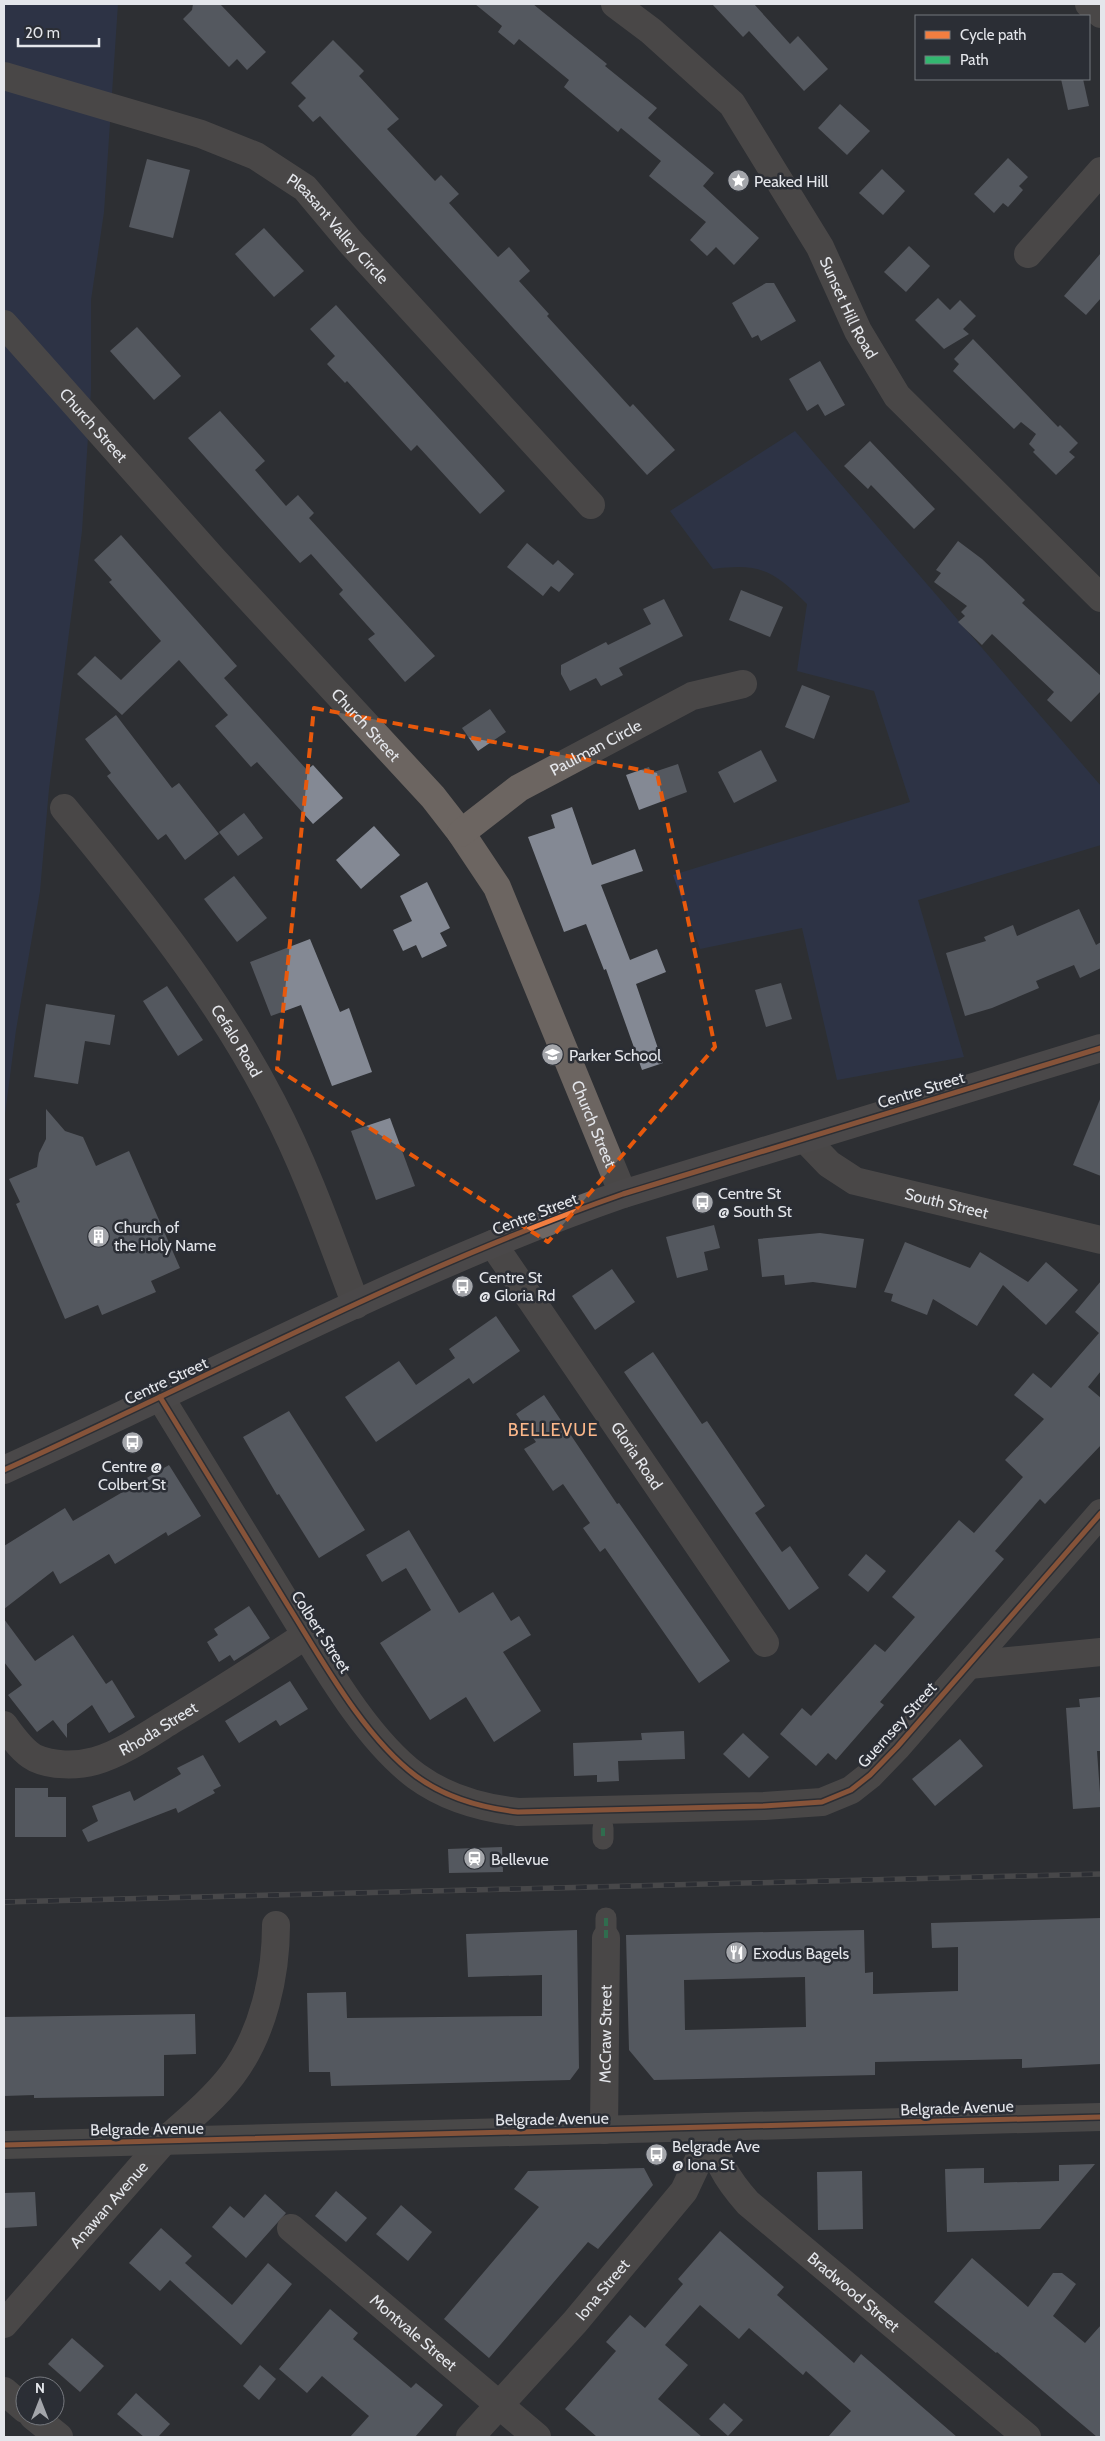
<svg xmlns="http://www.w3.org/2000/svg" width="1105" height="2441" font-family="Cabin,sans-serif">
	<rect width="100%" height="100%" fill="#2d2f33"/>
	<!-- green -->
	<g fill="#2d395b">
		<path d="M4 4H118L104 212 91 300V390L82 531 49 789 40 891 16 1030 4 1122Z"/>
		<path d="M795 431 1101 786V845L918 900 964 1057 837 1080 802 928 700 949 673 875 910 802 874 691 797 671 807 604C773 570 760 563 713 569L670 511Z"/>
	</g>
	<!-- building -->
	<g fill="#848994" fill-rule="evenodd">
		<path d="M193 4H220L266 52 247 70 237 59 229 67 183 19 192 10Z"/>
		<path d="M475 4H533L607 64 605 66 657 108 648 118 714 173 703 186 759 238 734 265 716 247 707 256 690 240 706 222 649 176 661 161 621 128 618 132 564 87 569 80 519 39 514 45 498 32 502 26Z"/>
		<path d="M712 4H754L790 44 798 36 828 69 804 91 749 31 743 37Z"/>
		<path d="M333 40 364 71 359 76 399 119 387 129 435 181 441 175 459 194 449 203 498 257 509 247 530 271 519 281 549 314 547 316 630 407 633 404 675 450 647 475 320 116 313 122 298 106 306 98 291 83Z"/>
		<path d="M1061 79H1083L1089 106 1068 110Z"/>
		<path d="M840 104 870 131 847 155 818 128Z"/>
		<path d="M1008 158 1028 177 1019 186 1023 190 1008 207 1003 203 994 213 974 194Z"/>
		<path d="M147 159 190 170 173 238 129 227Z"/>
		<path d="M882 169 905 191 883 215 859 193Z"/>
		<path d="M264 228 304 271 274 297 235 254Z"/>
		<path d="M909 246 930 266 906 292 884 272Z"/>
		<path d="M1101 253V298L1086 315 1064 296Z"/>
		<path d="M766 283H774L796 321 761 341 758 335 752 338 732 303Z"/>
		<path d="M938 298 950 310 960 300 976 316 963 329 969 334 944 349 915 320Z"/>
		<path d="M336 305 505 491 480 514 417 445 411 451 347 381 345 383 327 364 335 356 310 329Z"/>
		<path d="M137 327 181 376 154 400 110 351Z"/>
		<path d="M973 339 1058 427 1060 425 1078 443 1069 452 1075 457 1056 475 1033 452 1035 450 1029 444 1036 434 1021 422 1014 429 953 371 959 364 954 359Z"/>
		<path d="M820 361 845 405 825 416 818 404 807 411 789 379Z"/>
		<path d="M220 411 265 461 255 470 286 506 298 495 314 513 309 518 435 656 405 682 368 639 375 634 339 594 343 590 311 554 300 563 188 438Z"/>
		<path d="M870 441 935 509 914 529 871 485 868 489 844 466Z"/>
		<path d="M121 535 237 666 224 678 307 770 313 765 343 798 313 824 257 762 251 767 215 726 228 715 179 660 122 715 77 674 95 656 121 680 161 641 109 582 112 580 94 560Z"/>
		<path d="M958 541 982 559 1025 600 1022 603 1101 676V691L1071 722 1047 700 1054 692 992 634 982 645 958 622 965 616 961 612 967 606 934 582 941 573 936 570Z"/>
		<path d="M527 543 553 565 558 560 574 574 559 592 551 586 543 596 507 567Z"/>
		<path d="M741 590 783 607 770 637 729 620Z"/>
		<path d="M664 599 683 636 619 668 623 675 601 686 596 678 570 691 561 674V665L606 642 608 645 651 624 643 609Z"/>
		<path d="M802 685 830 696 814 739 785 727Z"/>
		<path d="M490 709 506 732 478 751 462 728Z"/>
		<path d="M116 715 172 788 179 783 219 834 185 860 166 834 158 840 107 776 111 773 85 739Z"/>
		<path d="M761 750 777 781 734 803 718 772Z"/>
		<path d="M678 764 687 792 639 810 626 775 649 767 651 773Z"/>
		<path d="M572 807 592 865 635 849 643 871 601 885 630 960 657 949 666 972 636 984 663 1063 642 1070 606 969 604 970 586 924 564 932 528 837 555 828 551 815Z"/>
		<path d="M244 813 263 838 238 856 219 832Z"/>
		<path d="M374 826 400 855 361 889 336 860Z"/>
		<path d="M234 876 267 918 237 942 204 899Z"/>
		<path d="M427 882 450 928 440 933 447 946 422 958 416 945 403 951 393 930 412 921 400 896Z"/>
		<path d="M1079 909 1096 945 1101 942V968L1080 978 1074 965 1036 981 1039 988 992 1008 965 1016 946 953 986 941 984 937 1013 925 1017 936Z"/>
		<path d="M310 939 340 1012 349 1008 372 1072 332 1086 301 1005 271 1016 250 962Z"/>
		<path d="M781 983 792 1019 766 1027 755 990Z"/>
		<path d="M167 986 203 1040 178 1056 143 1001Z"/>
		<path d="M46 1004 115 1015 110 1045 85 1041 78 1084 34 1077Z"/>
		<path d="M1101 1097V1176L1073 1165Z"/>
		<path d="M46 1109 65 1131 83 1137 96 1166 129 1151 180 1268 151 1281 156 1292 102 1315 98 1305 65 1319 16 1204 20 1202 9 1179 37 1167 39 1153 46 1139Z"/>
		<path d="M390 1118 415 1186 376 1200 351 1131Z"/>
		<path d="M714 1225 720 1248 704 1252 708 1270 677 1278 666 1237Z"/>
		<path d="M820 1233 864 1239 856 1288 813 1282 785 1285 784 1275 762 1277 758 1239Z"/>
		<path d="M905 1242 970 1268 980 1252 1028 1282 1046 1262 1078 1290 1046 1325 1003 1285 977 1326 933 1299 927 1315 891 1301 893 1294 884 1292Z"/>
		<path d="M612 1269 635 1302 595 1330 572 1296Z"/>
		<path d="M1101 1281V1371L1088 1387 1101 1398V1445L1045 1504 1040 1499 995 1551 1004 1559 880 1702 884 1705 836 1760 828 1753 816 1766 780 1734 802 1708 811 1716 875 1644 885 1652 915 1617 892 1597 959 1520 974 1533 1023 1477 1005 1460 1044 1419 1014 1395 1033 1373 1051 1388 1099 1333 1075 1312Z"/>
		<path d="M496 1316 520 1351 473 1384 469 1378 376 1442 345 1397 399 1361 416 1385 455 1358 449 1349Z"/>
		<path d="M653 1352 702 1424 707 1421 765 1506 755 1513 782 1552 790 1546 819 1588 789 1610 624 1372Z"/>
		<path d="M544 1395 617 1504 619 1503 730 1661 699 1683 605 1548 600 1552 583 1528 590 1523 563 1484 553 1491 524 1449 536 1442 516 1414Z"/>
		<path d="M289 1411 365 1530 319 1558 279 1494 277 1495 243 1437Z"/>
		<path d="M169 1465 201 1516 168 1536 166 1532 115 1564 109 1554 60 1584 53 1571 4 1609V1546L65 1508 73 1521Z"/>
		<path d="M409 1530 459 1613 493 1592 511 1621 519 1616 531 1635 503 1652 541 1711 494 1742 466 1697 430 1720 380 1643 431 1610 406 1568 382 1582 366 1555Z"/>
		<path d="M866 1554 886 1571 868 1592 848 1575Z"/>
		<path d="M249 1606 270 1638 234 1661 230 1655 219 1662 207 1642 218 1635 214 1629Z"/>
		<path d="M4 1619 35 1661 73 1635 106 1684 112 1680 135 1717 109 1733 92 1705 67 1724V1738L53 1720 37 1732 8 1695 22 1685 4 1662Z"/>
		<path d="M290 1681 308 1709 280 1726 276 1720 239 1743 225 1721Z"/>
		<path d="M1101 1697V1751H1097L1101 1807 1073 1809 1066 1708 1080 1707 1079 1699Z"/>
		<path d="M684 1731 685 1759 618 1761 619 1781 597 1782V1775L574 1776 573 1743 642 1740 641 1733Z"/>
		<path d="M743 1733 769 1757 749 1778 723 1754Z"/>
		<path d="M960 1739 983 1766 935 1806 912 1779Z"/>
		<path d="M203 1755 221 1786 213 1790 215 1793 178 1813 176 1808 88 1842 82 1830 98 1821 92 1806 130 1791 134 1801 181 1774 177 1768Z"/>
		<path d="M15 1788H48V1797H66V1837H15Z"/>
		<path d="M502 1847 503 1872 449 1873 448 1849Z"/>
		<path d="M1101 1918V2064L1022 2068V2059L875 2062V2075L654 2080 629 2050 626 1935 864 1930 865 1973 873 1972V1994L958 1991V1947L932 1948 931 1923ZM805 1977 806 2027 685 2030 684 1980Z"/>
		<path d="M577 1930 579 2068 570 2080 331 2086 330 2072H309L307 1993 346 1992 347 2018 542 2016V1975L468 1977 466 1934Z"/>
		<path d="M195 2014 196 2054 164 2055V2096L34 2098V2095L4 2096V2017Z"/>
		<path d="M1095 2164 1040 2229 947 2232 945 2169 984 2168V2183L1059 2181V2165Z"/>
		<path d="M644 2168 653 2185 598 2249 588 2242 489 2358 444 2319 539 2207 514 2189 528 2171Z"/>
		<path d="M862 2171 863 2229 818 2230 817 2172Z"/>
		<path d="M336 2191 367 2218 346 2242 315 2216Z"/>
		<path d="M35 2192 37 2226 4 2228V2193Z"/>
		<path d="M265 2194 286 2213 246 2258 212 2227 230 2206 244 2218Z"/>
		<path d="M401 2205 432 2232 408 2261 376 2234Z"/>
		<path d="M161 2228 192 2256 185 2263 232 2305 268 2263 292 2284 241 2345 170 2280 160 2291 129 2263Z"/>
		<path d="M720 2231 784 2287 777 2295 854 2363 861 2354 957 2437H828L851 2411 806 2371 803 2375 749 2328 739 2339 700 2305 665 2345 688 2365 658 2399 702 2437H597L565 2409 616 2351 606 2342 630 2315 645 2328 683 2284 678 2279Z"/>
		<path d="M972 2258 1028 2307 1053 2273H1062L1076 2284 1053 2316 1085 2343 1101 2325V2437H1097L997 2352 996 2353 934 2302Z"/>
		<path d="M330 2309 358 2333 353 2339 411 2388 416 2383 443 2405 415 2437H350L369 2416 322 2376 307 2393 279 2369Z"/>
		<path d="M72 2338 104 2366 80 2392 48 2364Z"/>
		<path d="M260 2365 276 2379 259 2400 243 2386Z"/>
		<path d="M136 2393 170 2424 158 2437H144L117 2414Z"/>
		<path d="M724 2403 743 2420 728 2436 709 2419Z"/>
	</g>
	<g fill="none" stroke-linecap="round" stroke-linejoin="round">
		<!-- pedestrian -->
		<g stroke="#6c6561" stroke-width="21">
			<path d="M603 1828V1839"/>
			<path d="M606 1918V1938"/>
		</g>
		<!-- minor -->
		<g stroke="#6c6561" stroke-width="28">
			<path id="s1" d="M615 4 651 31 732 104 820 247 858 331 897 396 1101 598"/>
			<path d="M1089 4 1101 14"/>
			<path id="s2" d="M4 76 201 134 256 156 305 188 352 244 591 505"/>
			<path d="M1028 254 1101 171"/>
			<path id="s3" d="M4 324 213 559 433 797 461 833 497 887 623 1194"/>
			<path id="s4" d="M64 808C140 900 217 995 272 1102 306 1167 330 1236 356 1305"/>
			<path id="s5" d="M461 833 519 788 692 696 743 684"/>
			<path id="s6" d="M493 1244 765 1643"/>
			<path d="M160 1397C203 1466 245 1535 287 1604 322 1660 364 1737 416 1776 446 1798 482 1808 518 1812L764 1806 822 1802 851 1790 870 1775 897 1747 1101 1513"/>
			<path d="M969 1665 1101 1652"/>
			<path id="s7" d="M4 1725C12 1736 22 1751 35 1758 52 1766 77 1766 95 1761 122 1753 148 1735 172 1720 217 1693 262 1664 306 1635"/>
			<path id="s8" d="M708 2127C718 2162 724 2176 748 2203L1027 2437"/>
			<path id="s9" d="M604 2130 606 1938"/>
			<path d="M163 2142C187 2121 213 2100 232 2075 263 2034 276 1976 276 1925"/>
			<path id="s10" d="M291 2228 537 2437"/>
			<path d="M4 2391 25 2409"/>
			<path d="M33 2416 59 2437"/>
			<path id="s11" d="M470 2437 575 2322 684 2191 699 2159 708 2127"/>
		</g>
		<!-- tertiary -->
		<g stroke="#6c6561" stroke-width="28">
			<path id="s12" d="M805 1139 829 1164 855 1181 1101 1240"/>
			<path id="s13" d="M4 2324 163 2142"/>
		</g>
		<!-- secondary -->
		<path stroke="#6e6764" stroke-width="28" d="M4 1470C210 1377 410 1268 623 1194L1101 1048"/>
		<!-- primary -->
		<path stroke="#6c6663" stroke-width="28" d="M4 2145 1101 2117"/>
		<defs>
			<path id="rail" d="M4 1902 1101 1874"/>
		</defs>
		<!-- rail casing -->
		<use href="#rail" stroke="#666565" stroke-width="5.5"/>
		<!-- rail -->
		<use href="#rail" stroke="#2b2e35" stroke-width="4" stroke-dasharray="11" stroke-linecap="butt"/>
		<!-- quiet -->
		<g stroke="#33b770" stroke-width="4" stroke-dasharray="8 4" stroke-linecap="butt">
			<path d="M603 1828V1839"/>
			<path d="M606 1918V1938"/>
		</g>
		<defs>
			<g id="cycleway">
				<path d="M160 1397C203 1466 245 1535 287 1604 322 1660 364 1737 416 1776 446 1798 482 1808 518 1812L764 1806 822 1802 851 1790 870 1775 897 1747 1101 1513"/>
				<path d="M4 1470C210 1377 410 1268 623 1194L1101 1048"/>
				<path d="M4 2145 1101 2117"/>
			</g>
		</defs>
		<!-- cycleway casing -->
		<use href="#cycleway" stroke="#2b2e35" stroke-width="8"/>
		<!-- cycleway -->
		<use href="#cycleway" stroke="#f27e40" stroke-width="5"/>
	</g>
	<!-- marked area -->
	<path d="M0 0H1105V2441H0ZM314 708 657 773 715 1047 548 1242 277 1069Z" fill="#2d2f33" fill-opacity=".55" fill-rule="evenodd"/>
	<path fill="none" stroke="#e8590c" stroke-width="4" stroke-dasharray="10 6" stroke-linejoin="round" d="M314 708 657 773 715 1047 548 1242 277 1069Z"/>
	<!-- icons -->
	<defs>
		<symbol id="sight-disc" viewBox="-11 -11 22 22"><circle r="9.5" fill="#a4a6ab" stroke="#2b2e35"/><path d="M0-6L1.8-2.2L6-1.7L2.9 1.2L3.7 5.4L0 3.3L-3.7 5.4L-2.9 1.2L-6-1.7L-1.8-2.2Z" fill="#fff"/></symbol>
		<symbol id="school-disc" viewBox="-11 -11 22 22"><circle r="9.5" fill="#a4a6ab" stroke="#2b2e35"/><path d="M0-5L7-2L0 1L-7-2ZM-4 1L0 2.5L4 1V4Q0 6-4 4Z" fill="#fff"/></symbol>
		<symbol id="bus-disc" viewBox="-11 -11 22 22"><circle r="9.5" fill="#a4a6ab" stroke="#2b2e35"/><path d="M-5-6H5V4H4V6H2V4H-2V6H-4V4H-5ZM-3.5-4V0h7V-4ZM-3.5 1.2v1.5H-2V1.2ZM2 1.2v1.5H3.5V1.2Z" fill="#fff"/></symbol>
		<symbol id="building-disc" viewBox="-11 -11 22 22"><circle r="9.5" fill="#a4a6ab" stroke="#2b2e35"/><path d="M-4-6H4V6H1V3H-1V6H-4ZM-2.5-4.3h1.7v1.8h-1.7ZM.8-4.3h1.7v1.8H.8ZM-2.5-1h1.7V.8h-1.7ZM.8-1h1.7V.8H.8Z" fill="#fff"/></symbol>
		<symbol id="station-disc" viewBox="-11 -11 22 22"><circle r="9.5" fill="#a4a6ab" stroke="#2b2e35"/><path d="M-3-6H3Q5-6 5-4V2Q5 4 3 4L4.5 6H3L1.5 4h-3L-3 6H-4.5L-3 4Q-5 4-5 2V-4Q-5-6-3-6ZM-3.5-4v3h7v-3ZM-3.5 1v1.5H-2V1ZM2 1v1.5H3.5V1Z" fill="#fff"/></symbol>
		<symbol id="restaurant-disc" viewBox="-11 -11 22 22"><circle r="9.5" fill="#a4a6ab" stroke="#2b2e35"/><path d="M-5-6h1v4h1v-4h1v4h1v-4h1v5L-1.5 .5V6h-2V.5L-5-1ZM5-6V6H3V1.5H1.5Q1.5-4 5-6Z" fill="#fff"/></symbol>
	</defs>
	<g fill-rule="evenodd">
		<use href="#sight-disc" x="726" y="168" width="25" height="25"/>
		<use href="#school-disc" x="540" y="1042" width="25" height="25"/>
		<use href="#bus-disc" x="690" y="1190" width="25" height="25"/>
		<use href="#building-disc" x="86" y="1224" width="25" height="25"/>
		<use href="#bus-disc" x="450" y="1274" width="25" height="25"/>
		<use href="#bus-disc" x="120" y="1430" width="25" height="25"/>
		<use href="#station-disc" x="462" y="1846" width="25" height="25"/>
		<use href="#restaurant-disc" x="724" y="1940" width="25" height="25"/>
		<use href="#bus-disc" x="644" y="2142" width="25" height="25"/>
	</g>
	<g text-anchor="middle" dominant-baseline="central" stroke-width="5" stroke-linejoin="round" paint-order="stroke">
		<!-- poi labels -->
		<g font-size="16" fill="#e4e6eb" stroke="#2b2e35" text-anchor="start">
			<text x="754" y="181">Peaked Hill</text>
			<text x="569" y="1055">Parker School</text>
			<text x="718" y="1193">Centre St<tspan x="718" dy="18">@ South St</tspan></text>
			<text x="114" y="1227">Church of<tspan x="114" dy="18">the Holy Name</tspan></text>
			<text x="479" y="1277">Centre St<tspan x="479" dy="18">@ Gloria Rd</tspan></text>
			<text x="132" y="1466" text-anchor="middle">Centre @<tspan x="132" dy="18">Colbert St</tspan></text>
			<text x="491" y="1859">Bellevue</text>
			<text x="753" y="1953">Exodus Bagels</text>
			<text x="672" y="2146">Belgrade Ave<tspan x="672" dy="18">@ Iona St</tspan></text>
		</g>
		<!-- street labels -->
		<g font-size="16" fill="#e4e6eb" stroke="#2b2e35">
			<text stroke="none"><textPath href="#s2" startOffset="375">Pleasant Valley Circle</textPath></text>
			<text stroke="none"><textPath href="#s1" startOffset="389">Sunset Hill Road</textPath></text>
			<text stroke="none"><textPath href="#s3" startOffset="135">Church Street</textPath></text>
			<text stroke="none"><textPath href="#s3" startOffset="540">Church Street</textPath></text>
			<text stroke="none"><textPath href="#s5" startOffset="160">Paulman Circle</textPath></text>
			<text stroke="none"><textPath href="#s4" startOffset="290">Cefalo Road</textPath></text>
			<text transform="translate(921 1090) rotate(-17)">Centre Street</text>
			<text stroke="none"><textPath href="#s3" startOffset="1005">Church Street</textPath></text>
			<text stroke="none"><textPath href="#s12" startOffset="160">South Street</textPath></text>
			<text transform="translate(535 1214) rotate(-21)">Centre Street</text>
			<text transform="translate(166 1381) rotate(-25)">Centre Street</text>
			<text stroke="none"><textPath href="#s6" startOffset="256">Gloria Road</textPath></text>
			<text transform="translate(321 1632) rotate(57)">Colbert Street</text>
			<text transform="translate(897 1725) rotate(-48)">Guernsey Street</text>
			<text stroke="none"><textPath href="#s7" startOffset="178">Rhoda Street</textPath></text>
			<text stroke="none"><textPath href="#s9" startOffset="96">McCraw Street</textPath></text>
			<text transform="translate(957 2108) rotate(-2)">Belgrade Avenue</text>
			<text transform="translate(552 2119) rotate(-1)">Belgrade Avenue</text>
			<text transform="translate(147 2129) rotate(-1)">Belgrade Avenue</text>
			<text stroke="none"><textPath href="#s13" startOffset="159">Anawan Avenue</textPath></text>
			<text stroke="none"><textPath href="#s11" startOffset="198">Iona Street</textPath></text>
			<text stroke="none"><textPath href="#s8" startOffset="225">Bradwood Street</textPath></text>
			<text stroke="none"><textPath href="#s10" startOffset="161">Montvale Street</textPath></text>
		</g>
		<!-- neighbourhood labels -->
		<g font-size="18" letter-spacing="1" fill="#fcb88a" stroke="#2b2e35">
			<text x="553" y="1430">BELLEVUE</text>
		</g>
	</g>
	<!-- border -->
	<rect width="1105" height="2441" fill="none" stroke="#e4e6eb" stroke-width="10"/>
	<!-- legend -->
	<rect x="915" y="15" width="175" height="65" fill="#2b2e35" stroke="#75787e"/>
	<rect x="925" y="31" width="25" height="8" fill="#f27e40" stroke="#75787e"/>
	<text x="960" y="40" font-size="15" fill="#e4e6eb">Cycle path</text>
	<rect x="925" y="56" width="25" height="8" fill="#33b770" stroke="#75787e"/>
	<text x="960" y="65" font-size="15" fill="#e4e6eb">Path</text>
	<!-- north arrow -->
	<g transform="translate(40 2401)"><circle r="24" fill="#2b2e35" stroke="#75787e"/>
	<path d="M0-4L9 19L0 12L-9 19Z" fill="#a4a6ab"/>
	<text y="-8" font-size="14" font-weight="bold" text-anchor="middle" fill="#e4e6eb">N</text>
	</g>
	<!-- scale -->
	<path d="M18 38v8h81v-8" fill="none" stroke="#e4e6eb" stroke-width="2.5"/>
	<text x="25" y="38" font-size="15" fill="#e4e6eb" stroke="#2b2e35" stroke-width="4" paint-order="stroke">20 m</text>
</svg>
